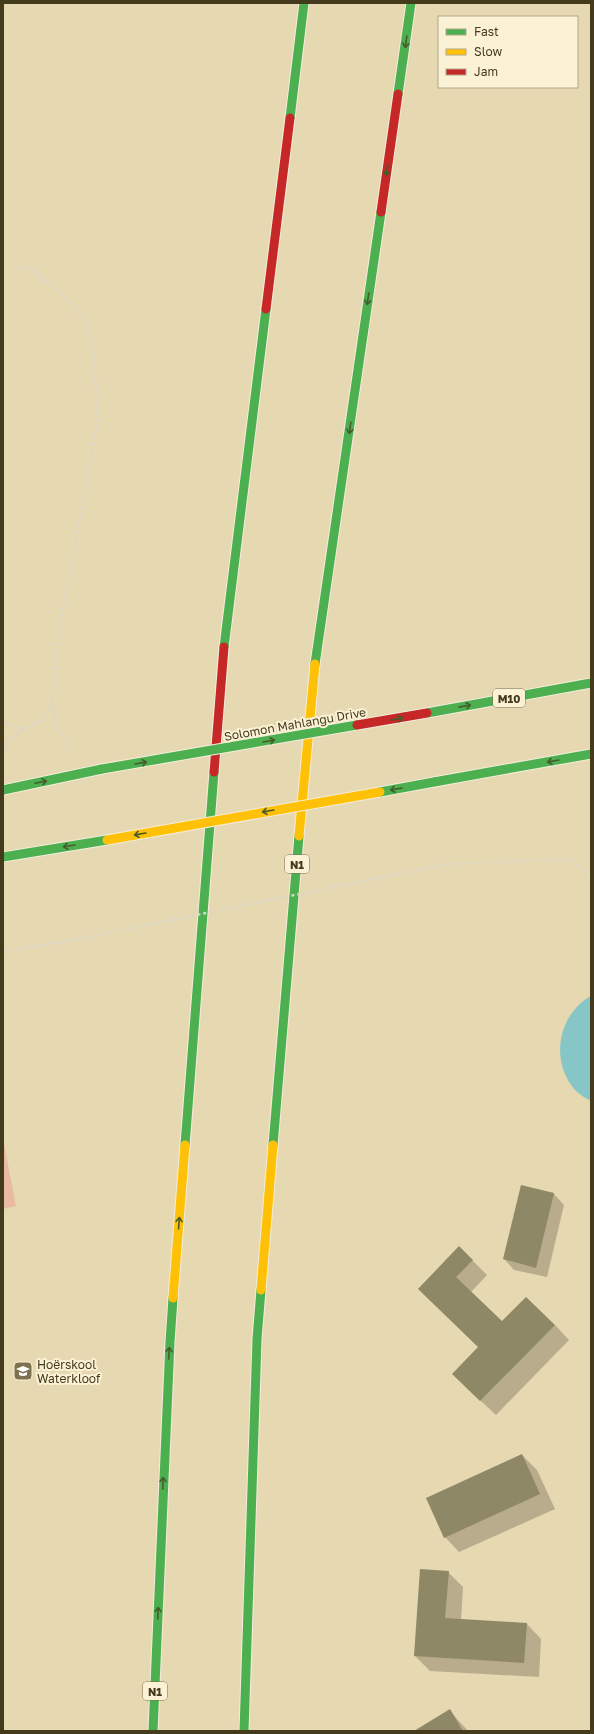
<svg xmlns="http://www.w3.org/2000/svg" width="594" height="1734" font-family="'Golos Text',sans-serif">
	<rect width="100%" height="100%" fill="#e6d8b0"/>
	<!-- green -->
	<path fill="#e9baa1" d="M3 1139 16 1206 3 1209Z"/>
	<!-- water -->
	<path fill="#86c6c6" d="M591 996V1101C586 1098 580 1095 576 1091 549 1062 558 1014 591 996Z"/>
	<!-- shadow -->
	<g fill="#0003">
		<path d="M522 1186 554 1194 564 1205 547 1277 514 1270 504 1259Z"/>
		<path d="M460 1248 487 1275 471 1292 502 1323 555 1325 569 1340 496 1415 468 1389 479 1347 434 1303Z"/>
		<path d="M522 1455 537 1470 555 1509 459 1552 445 1537Z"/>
		<path d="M448 1572 463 1587 461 1620 527 1624 541 1639 539 1677 430 1671 415 1656Z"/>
		<path d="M449 1710 468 1731H416Z"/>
	</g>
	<!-- building -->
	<g fill="#8e8867">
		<path d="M521 1185 554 1193 536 1268 503 1259Z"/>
		<path d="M459 1246 473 1260 456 1277 502 1321 526 1297 555 1325 480 1401 452 1374 478 1347 418 1289Z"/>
		<path d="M522 1454 540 1494 444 1538 426 1498Z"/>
		<path d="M420 1569 449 1571 445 1618 527 1623 524 1663 414 1656Z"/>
		<path d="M450 1709 463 1731H414Z"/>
	</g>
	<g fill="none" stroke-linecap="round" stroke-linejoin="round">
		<defs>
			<g id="fast">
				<path d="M398 94 411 3"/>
				<path d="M290 118 304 3"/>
				<path d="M224 647 266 309"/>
				<path d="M315 664 381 212"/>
				<path d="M427 713 591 683"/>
				<path d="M434 782 591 754"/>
				<path d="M3 790 102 769"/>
				<path d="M3 857 107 840"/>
				<path d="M185 1145 214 772"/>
				<path d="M273 1145 299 836"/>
				<path d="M153 1731 170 1342 173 1298"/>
				<path d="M244 1731 257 1339 261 1290"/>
			</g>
			<g id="slow">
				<path d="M299 836 315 664"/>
				<path d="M261 1290 273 1145"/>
				<path d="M173 1298 185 1145"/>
			</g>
			<g id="jam">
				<path d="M381 212 398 94"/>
				<path d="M266 309 290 118"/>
				<path d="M214 772 224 647"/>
			</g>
		</defs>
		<!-- fast casing -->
		<use href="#fast" stroke="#f4eddb" stroke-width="11"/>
		<!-- slow casing -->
		<use href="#slow" stroke="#f4eddb" stroke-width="11"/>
		<!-- jam casing -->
		<use href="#jam" stroke="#f4eddb" stroke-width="11"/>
		<!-- path -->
		<g stroke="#dbd6ca" stroke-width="2.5" stroke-dasharray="3 3" stroke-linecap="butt">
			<path d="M53 705 55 721 68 749"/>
			<path d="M3 722 24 729 43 720 52 705 59 630 98 419 93 351 89 327 62 294 29 268 20 269"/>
			<path d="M3 753 7 741 24 729"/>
			<path d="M447 864 572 859 591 880"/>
			<path d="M3 952 68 941"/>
		</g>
		<!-- fast -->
		<use href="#fast" stroke="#4caf50" stroke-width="9"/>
		<!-- slow -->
		<use href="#slow" stroke="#ffc107" stroke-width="9"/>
		<!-- jam -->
		<use href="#jam" stroke="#c62828" stroke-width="9"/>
		<defs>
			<g id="fast-bridge">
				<path d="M102 769 357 725"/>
				<path d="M380 792 434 782"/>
			</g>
			<path id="slow-bridge" d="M107 840 380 792"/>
			<path id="jam-bridge" d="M357 725 427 713"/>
		</defs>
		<!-- fast-bridge casing -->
		<use href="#fast-bridge" stroke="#f4eddb" stroke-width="11" stroke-linecap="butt"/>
		<!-- slow-bridge casing -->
		<use href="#slow-bridge" stroke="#f4eddb" stroke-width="11" stroke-linecap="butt"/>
		<!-- jam-bridge casing -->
		<use href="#jam-bridge" stroke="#f4eddb" stroke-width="11" stroke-linecap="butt"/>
		<!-- path-bridge -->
		<path stroke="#dbd6ca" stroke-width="2.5" stroke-dasharray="3 3" stroke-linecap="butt" d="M68 941 447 864"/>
		<!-- fast-bridge -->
		<use href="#fast-bridge" stroke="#4caf50" stroke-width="9"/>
		<!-- slow-bridge -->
		<use href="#slow-bridge" stroke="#ffc107" stroke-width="9"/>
		<!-- jam-bridge -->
		<use href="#jam-bridge" stroke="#c62828" stroke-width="9"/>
	</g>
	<!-- one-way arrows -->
	<defs><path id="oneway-shaft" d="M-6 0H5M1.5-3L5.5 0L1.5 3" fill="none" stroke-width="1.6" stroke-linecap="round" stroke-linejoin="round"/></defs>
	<g stroke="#465d2c">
		<use href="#oneway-shaft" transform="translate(406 42) rotate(98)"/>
		<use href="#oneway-shaft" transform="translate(387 170) rotate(98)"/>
		<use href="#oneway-shaft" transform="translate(368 299) rotate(98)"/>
		<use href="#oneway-shaft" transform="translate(350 428) rotate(98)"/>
		<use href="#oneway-shaft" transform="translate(465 706) rotate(-11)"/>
		<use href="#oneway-shaft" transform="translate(397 719) rotate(-10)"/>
		<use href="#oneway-shaft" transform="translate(269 741) rotate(-10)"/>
		<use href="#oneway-shaft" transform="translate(553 761) rotate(170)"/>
		<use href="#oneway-shaft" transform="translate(141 763) rotate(-10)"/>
		<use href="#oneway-shaft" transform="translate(41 782) rotate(-12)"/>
		<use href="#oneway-shaft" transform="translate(396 789) rotate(170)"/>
		<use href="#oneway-shaft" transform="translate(268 811) rotate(170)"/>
		<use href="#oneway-shaft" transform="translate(140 834) rotate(170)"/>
		<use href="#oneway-shaft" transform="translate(69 846) rotate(171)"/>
		<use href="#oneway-shaft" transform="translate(179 1223) rotate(-86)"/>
		<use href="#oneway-shaft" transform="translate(169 1353) rotate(-87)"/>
		<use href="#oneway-shaft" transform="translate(163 1483) rotate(-88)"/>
		<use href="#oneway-shaft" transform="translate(158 1613) rotate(-88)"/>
	</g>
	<!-- icons -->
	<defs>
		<symbol id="school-square" viewBox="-11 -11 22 22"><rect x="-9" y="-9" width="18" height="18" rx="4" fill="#7d7150" stroke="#fbf1d5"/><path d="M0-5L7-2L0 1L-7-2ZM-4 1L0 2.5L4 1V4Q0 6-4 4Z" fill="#fff"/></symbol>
	</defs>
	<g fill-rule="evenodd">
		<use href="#school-square" x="12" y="1360" width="22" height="22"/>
	</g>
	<g text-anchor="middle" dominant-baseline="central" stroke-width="4" stroke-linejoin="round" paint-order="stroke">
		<!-- shield labels -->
		<g fill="#fbf1d5" stroke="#7b7154" stroke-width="1">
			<rect x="493" y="689" width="32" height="18" rx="3"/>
			<rect x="285" y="855" width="24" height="18" rx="3"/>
			<rect x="143" y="1682" width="24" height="18" rx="3"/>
		</g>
		<g font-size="11" font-weight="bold" fill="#443a1c">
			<text x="509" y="698">M10</text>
			<text x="297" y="864">N1</text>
			<text x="155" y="1691">N1</text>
		</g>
		<!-- street labels -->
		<g font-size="12" fill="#443a1c" stroke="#fbf1d5">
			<text transform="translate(295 724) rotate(-10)">Solomon Mahlangu Drive</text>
		</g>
		<!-- poi labels -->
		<g font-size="12" fill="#443a1c" stroke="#fbf1d5" text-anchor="start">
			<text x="37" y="1364">Hoërskool<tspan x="37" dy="14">Waterkloof</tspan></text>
		</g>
	</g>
	<!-- border -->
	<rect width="594" height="1734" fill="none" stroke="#443a1c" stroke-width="8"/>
	<!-- legend -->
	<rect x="438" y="16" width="140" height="72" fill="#fbf1d5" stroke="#b2a88b"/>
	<rect x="446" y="29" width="20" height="6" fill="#4caf50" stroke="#b2a88b"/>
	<text x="474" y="36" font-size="12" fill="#443a1c">Fast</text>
	<rect x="446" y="49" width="20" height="6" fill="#ffc107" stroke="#b2a88b"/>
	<text x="474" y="56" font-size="12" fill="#443a1c">Slow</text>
	<rect x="446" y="69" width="20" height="6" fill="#c62828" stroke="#b2a88b"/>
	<text x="474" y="76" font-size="12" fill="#443a1c">Jam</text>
</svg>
